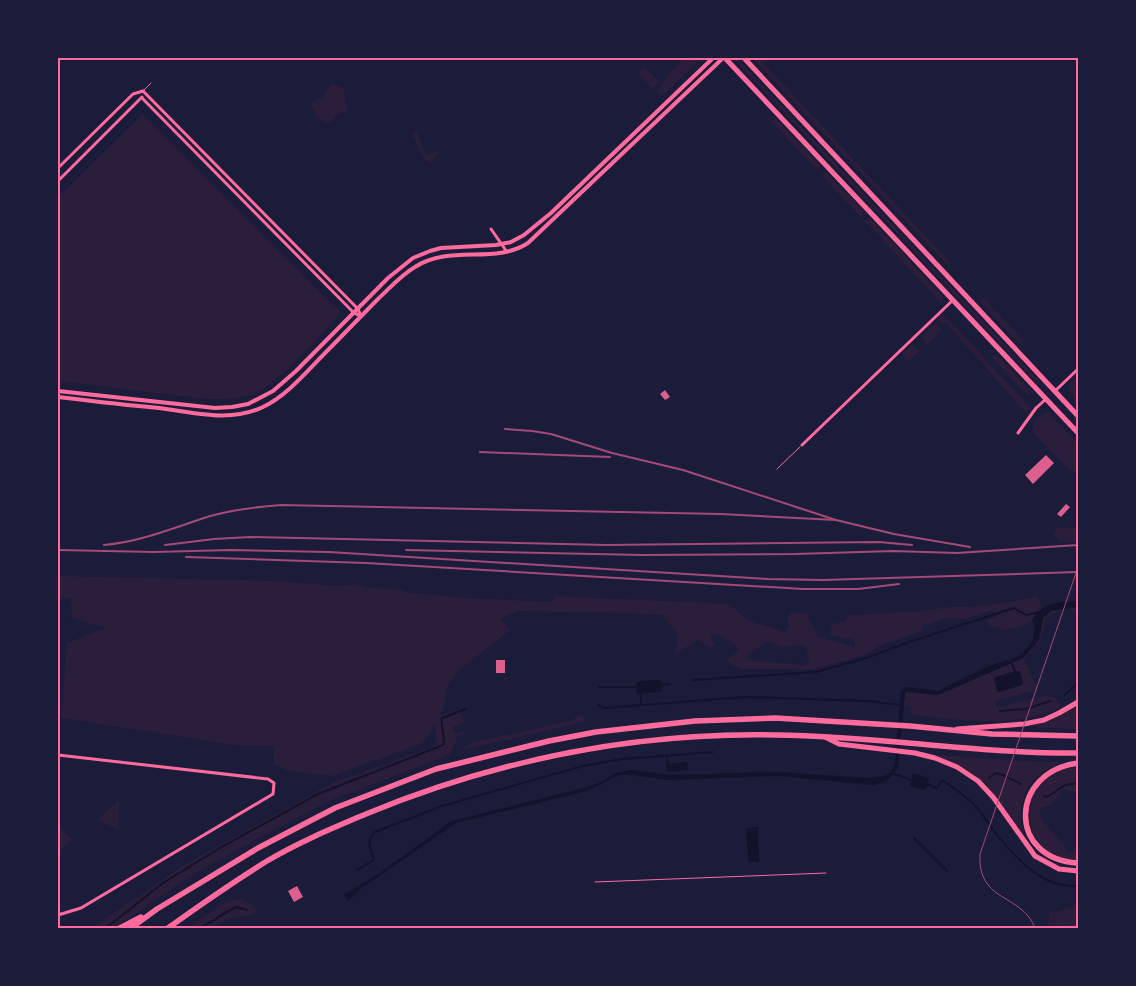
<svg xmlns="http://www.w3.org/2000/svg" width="1136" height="986" font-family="'PT Sans Narrow',sans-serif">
	<rect width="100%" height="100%" fill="#1b1b3a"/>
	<!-- green -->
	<g fill="#2a1e3b" fill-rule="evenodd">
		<path d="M684 58H701L662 96 657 91 667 77V76Z"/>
		<path d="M733 58H737L1040 382 1038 384Z"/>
		<path d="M752 58H759L951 263 948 266Z"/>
		<path d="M644 67 659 81 653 89 638 73Z"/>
		<path d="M332 84 337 85 344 88 345 99 348 109 345 112 336 115 332 121 325 123C318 119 313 112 312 103L316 100 323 99 324 94Z"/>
		<path d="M143 114 341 313C319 335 281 383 253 394 238 399 223 400 207 399L58 381V197Z"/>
		<path d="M775 117 821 166 817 170 771 121Z"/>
		<path d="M416 131 426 155 434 152H439L431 164C420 159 416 142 412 132Z"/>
		<path d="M826 172 864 211 861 217 822 176Z"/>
		<path d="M870 218 943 296 942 304 864 220Z"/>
		<path d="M984 298 1024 341 1020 345 980 302Z"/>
		<path d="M942 312 1030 407 1025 412 946 323 943 325 938 320V316Z"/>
		<path d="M937 324 942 330 927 345 922 339C923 333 931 326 937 324Z"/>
		<path d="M913 345 920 351 908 362 903 357V352L910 346Z"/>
		<path d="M995 353 1031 391 1027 395 991 357Z"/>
		<path d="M1078 376V404C1072 397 1068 394 1069 384Z"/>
		<path d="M1048 412 1078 444V472L1070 471 1033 432C1031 423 1039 414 1048 412Z"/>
		<path d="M1057 528H1078V542L1060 543 1054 535Z"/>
		<path d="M58 576 276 581 339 586 354 584 369 588 396 589 411 593 470 598 551 602 555 596 729 604 749 621 786 632 789 626 787 618 792 612 807 614 818 637 855 647V640L831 635V626L836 623 845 622 849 615 921 611 950 607H969L1012 602 1037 596 1042 607 1032 621 1022 626 1006 630 990 626 986 620 997 617 993 610 965 619 948 618 923 626 922 631 883 644 864 655 814 669H741L730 664 726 660 738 651 737 646 718 634H712L711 639 715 643 712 648 697 640 675 655 678 633 662 615 628 613 517 611 500 619 510 630 457 672 447 688 443 709 440 715 459 710 465 723 453 727 454 733 464 732 467 734 457 737 453 749 449 755 329 801 249 843 192 875 115 928H92L182 866 334 782 430 748 435 744 437 739 435 724 423 743 332 776 288 771 274 764V746H241L61 718 67 643 106 628 72 618 71 598 58 597ZM770 642 781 647 795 645 806 646 809 662 804 665 751 660 746 657 764 643Z"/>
		<path d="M1078 607V609L1064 610 1053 613 1046 619 1040 641 1024 659 1036 685 1037 690 995 701 997 707 1049 695 1056 698 1060 706 1059 708C1013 730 960 719 911 715V707L904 705 906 691 938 695 1023 658 1039 640 1043 618 1051 611Z"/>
		<path d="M1078 705V729L1030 727 1056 718Z"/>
		<path d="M578 715 583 716 585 722 463 750 465 747 471 743 573 720Z"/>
		<path d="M938 755 1018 761 1061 762C1057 766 1050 768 1044 771 1022 786 1017 810 1023 835L985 786 938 757Z"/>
		<path d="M1078 765V791L1072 792 1064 789 1051 805 1040 808 1041 819 1065 846 1066 853 1078 851V861C1072 860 1065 859 1059 857 1027 846 1020 803 1043 780 1053 771 1066 768 1078 765Z"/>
		<path d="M119 800V830L97 820Z"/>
		<path d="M58 830H62L72 839 59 852Z"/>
		<path d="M241 899 250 903 257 911 251 915 236 917 222 922 212 928H202L236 908 248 910C230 898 216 922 199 928 196 929 191 928 188 928L226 902Z"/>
		<path d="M1078 906V928H1048L1049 913Z"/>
	</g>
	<!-- water -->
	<g fill="#12122b">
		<path d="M1078 601V607L1051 611 1043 618 1039 640 1023 658 938 695 906 692 904 699 898 767C891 779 886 783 872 785L778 776 666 780 631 775H619L587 791 456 823 359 890 348 901 344 895 381 872 452 821 584 788 599 783 615 773 631 770 672 775 777 772 871 778C882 777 892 776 895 764L900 702 901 692 906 687 938 691 989 666 1014 658 1023 653 1033 640 1035 623 1032 621C1041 601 1059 602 1078 601Z"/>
		<path d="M1015 671H1020L1023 683 1022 685 1000 692 997 691 994 679 996 677Z"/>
		<path d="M659 680 661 681 662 692 637 694 636 684 640 681Z"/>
		<path d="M687 762 688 770 667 772 666 764Z"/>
		<path d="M913 773 929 778 926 790 910 786Z"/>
		<path d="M758 827 759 862H748L746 828Z"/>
	</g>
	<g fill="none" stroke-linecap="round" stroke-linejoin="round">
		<!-- stream -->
		<g stroke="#12122b" stroke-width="2">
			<path d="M1011 662 1015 671"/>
			<path d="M692 680 816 672 869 657 903 644 1014 608 1026 615 1040 612"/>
			<path d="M661 685 670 684"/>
			<path d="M599 687H639"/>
			<path d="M1065 695 1078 683"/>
			<path d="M598 705 604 708 746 697 868 701 901 705"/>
			<path d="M641 705V692"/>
			<path d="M1000 711 1026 709 1050 701"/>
			<path d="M667 756 668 764"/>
			<path d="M892 773 914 781"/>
			<path d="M989 778 996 773 1003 775 1021 784"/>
			<path d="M925 784 937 788 942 780C955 789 968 797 978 809 986 818 991 828 999 837 1018 861 1045 889 1078 886"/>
			<path d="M1044 796 1047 797 1065 785 1078 783"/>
			<path d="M914 838 947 871"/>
			<path d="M357 870 374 860C371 849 365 841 375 832L442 806 583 766 622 759 713 752"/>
			<path d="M106 928 163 883 218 849 318 794 443 745C446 736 440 727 442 718L466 709"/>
			<path d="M200 928 236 907 247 910"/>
		</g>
	</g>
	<!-- building -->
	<g fill="#dd5f8e">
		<path d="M665 390 670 397 665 400 660 394Z"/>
		<path d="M1046 455 1054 463 1033 484 1025 475Z"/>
		<path d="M1066 504 1070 507 1061 517 1057 514Z"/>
		<rect x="496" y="660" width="9" height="13"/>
		<path d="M297 886 303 897 294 902 288 891Z"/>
	</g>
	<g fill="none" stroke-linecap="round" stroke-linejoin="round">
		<!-- service -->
		<g stroke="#ff6b9d" stroke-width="1">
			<path d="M144 90 151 83"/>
			<path d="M777 469 800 447"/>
			<path d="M595 882 826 873"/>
		</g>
		<!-- minor -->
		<g stroke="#ff6b9d" stroke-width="3">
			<path d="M143 91 358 309 361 316"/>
			<path d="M142 98 354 313 361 316"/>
			<path d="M58 168 133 94 143 91"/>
			<path d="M58 181 142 97"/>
			<path d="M491 229 507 252"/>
			<path d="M1055 391 1078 369"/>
			<path d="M1018 433 1036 408 1046 399"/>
			<path d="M802 445 953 300"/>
			<path d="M58 755 268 779 274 783 273 794 81 908 58 915"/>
		</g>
		<!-- tertiary -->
		<g stroke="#ff6b9d" stroke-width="4">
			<path d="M58 391 215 408 232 407 248 404 273 391 296 371 388 278 413 258 430 251 441 248 496 245 511 242 524 235 551 213 713 58"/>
			<path d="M58 397C91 401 125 405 159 408 193 412 230 423 263 407 288 395 308 370 328 350 345 333 361 316 378 299 390 288 401 275 415 267 451 244 494 265 528 243L723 58"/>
		</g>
		<!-- primary -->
		<g stroke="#ff6b9d" stroke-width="5">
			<path d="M725 58 1078 433"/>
			<path d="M744 58 1078 416"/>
			<path d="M957 729 1024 724 1044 720 1059 713 1078 702"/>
		</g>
		<!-- trunk -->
		<path stroke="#ff6b9d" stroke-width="5" d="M825 737 839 744 915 753 935 758 957 767 978 781 993 797 1035 856 1059 869 1078 871"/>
		<!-- motorway -->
		<g stroke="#ff6b9d" stroke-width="5.5">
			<path d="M1078 763C1009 772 1007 859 1078 863"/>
			<path d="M120 928 141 917"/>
			<path d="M131 928 157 909 258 848 335 808 436 769 549 741 596 732 695 721 775 718 910 726 992 734 1078 736"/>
			<path d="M168 928C200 905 233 882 267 861 299 842 333 828 366 814 497 760 636 732 777 735 878 736 978 754 1078 753"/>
		</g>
		<!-- tram -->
		<path stroke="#a44b75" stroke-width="1" d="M1035 928C1022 893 977 903 980 854L1078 567"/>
		<!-- rail -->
		<g stroke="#a44b75" stroke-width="2">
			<path d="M505 429 532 431 551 434 612 453 683 470 836 520 894 534 970 547"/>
			<path d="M480 452 610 457"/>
			<path d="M104 545C138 542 168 530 201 519 226 510 254 507 281 505L721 514 836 520"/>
			<path d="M165 545 214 539 250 537 606 545 879 542 912 545"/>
			<path d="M58 550 154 552 231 550 329 552 768 579 823 580 1078 572"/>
			<path d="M406 550 642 555 795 554 893 551 957 553 1078 545"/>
			<path d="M186 557 366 563 803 589H858L899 584"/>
		</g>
	</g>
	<!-- border -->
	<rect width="1136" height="986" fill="none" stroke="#1b1b3a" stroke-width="118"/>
	<rect x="59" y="59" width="1018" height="868" fill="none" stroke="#ff6b9d" stroke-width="2"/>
</svg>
